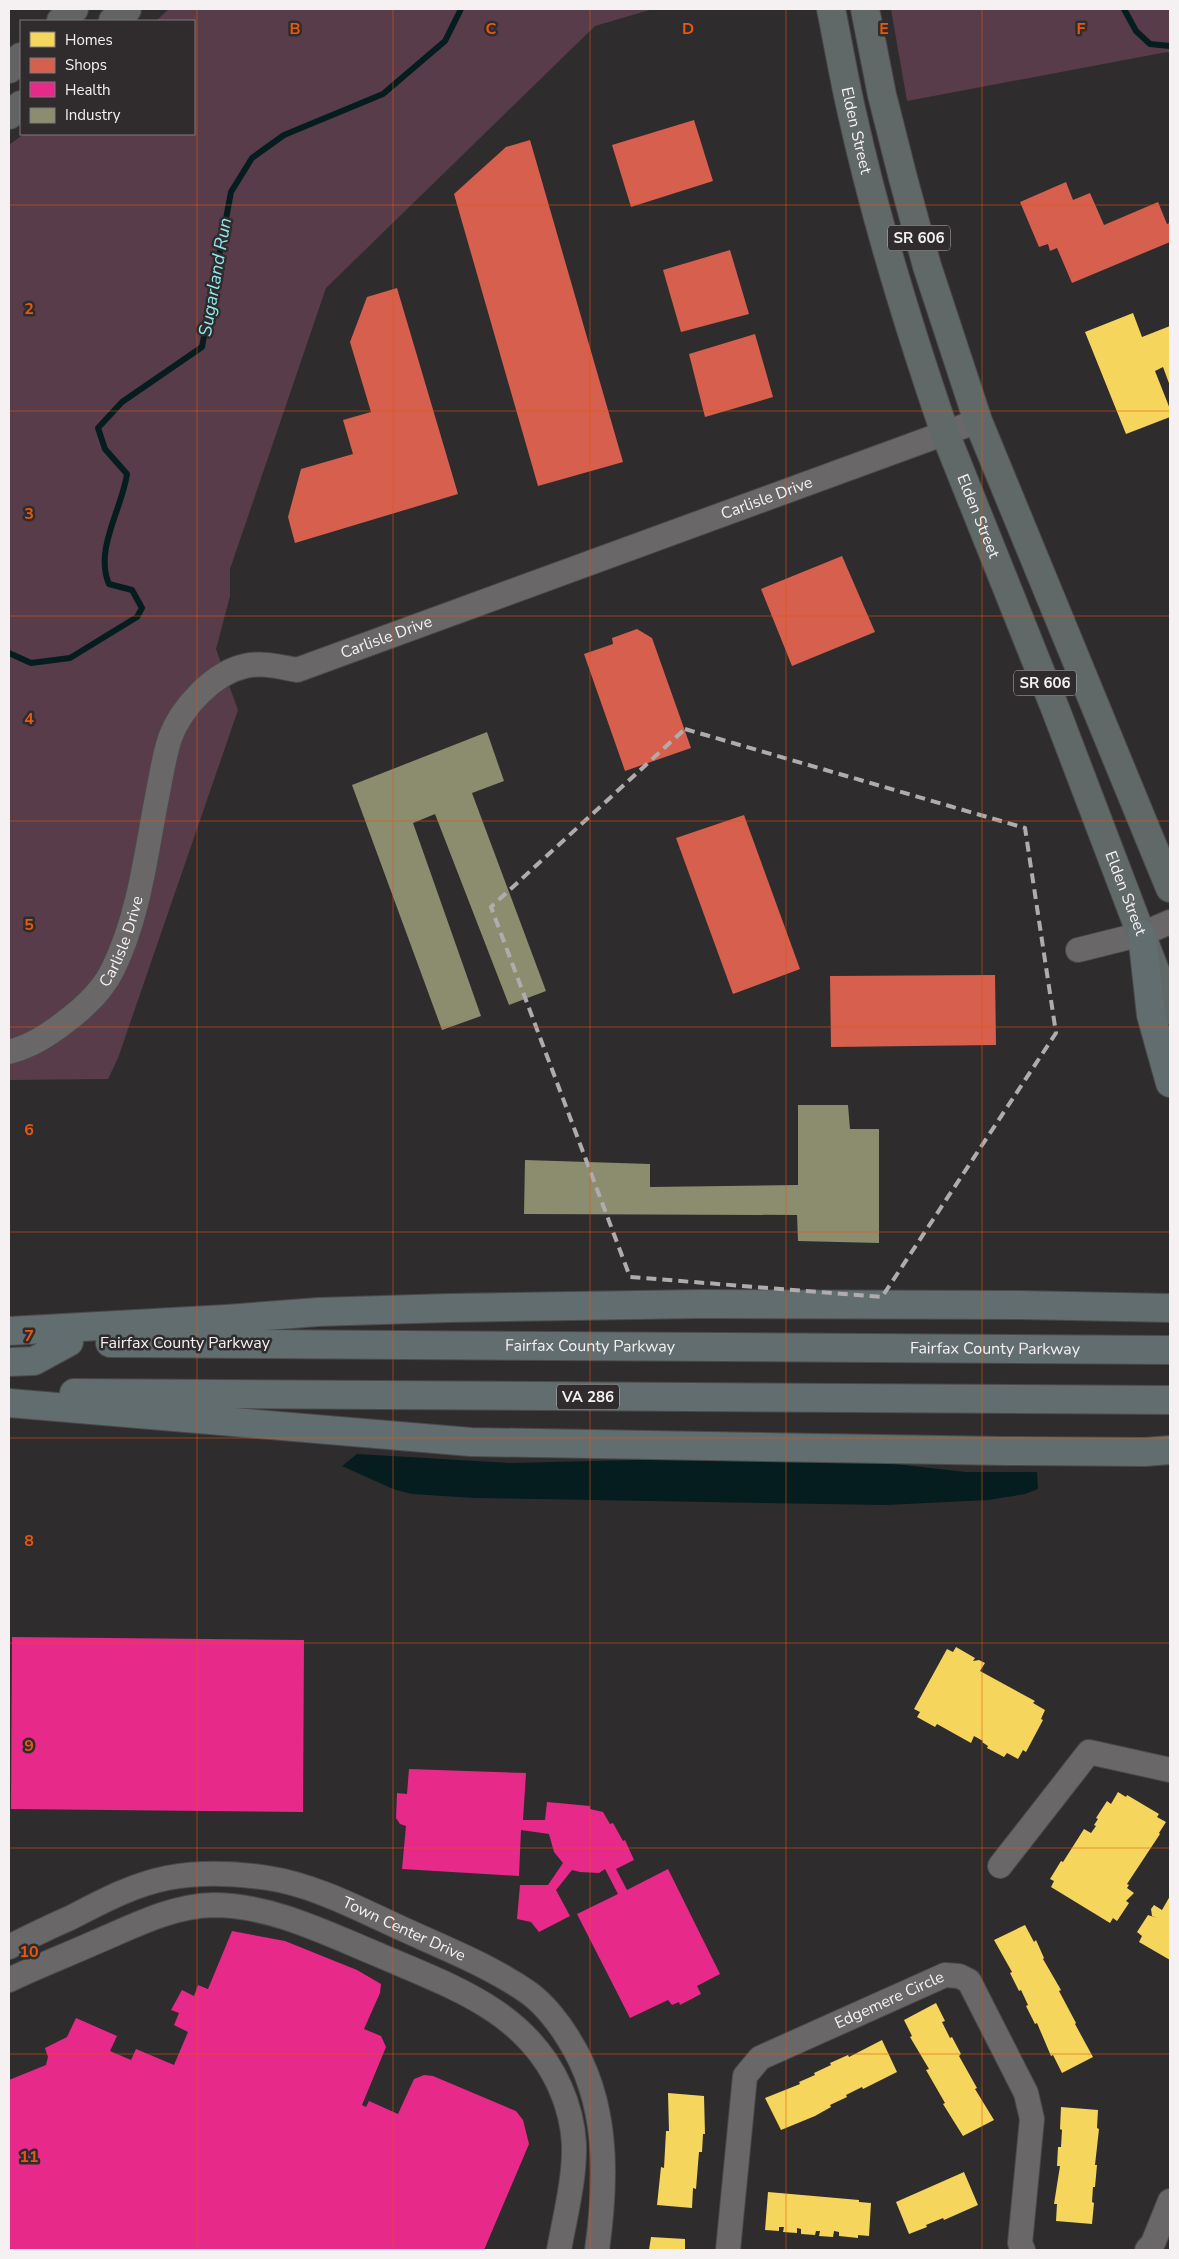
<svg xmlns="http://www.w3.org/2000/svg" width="1179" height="2259" font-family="'Nunito Sans',sans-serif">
	<rect width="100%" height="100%" fill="#2f2c2d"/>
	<!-- green -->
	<g fill="#593c4a">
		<path d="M169 9H653L595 26 326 288 230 569V596L216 649 238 710 118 1058 108 1079 9 1080V145L24 134H194V21H156Z"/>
		<path d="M891 9H1170V53L1167 52 907 101Z"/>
	</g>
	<!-- water -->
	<path fill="#051d1f" d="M357 1454 511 1463 637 1460 868 1461 966 1472H1037L1038 1489 1025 1494 988 1500 886 1505 474 1498 412 1494 393 1489 342 1466Z"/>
	<!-- homes -->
	<g fill="#f6d55c">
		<path d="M1133 313 1142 337 1170 326V386L1163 367 1155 371 1170 409V417L1126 434 1085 332Z"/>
		<path d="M956 1647 975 1658 973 1661 979 1660 985 1663 980 1671 1035 1701 1033 1703 1045 1710 1041 1719 1043 1720 1026 1752 1023 1750 1018 1759 1007 1753 1004 1757 987 1748 988 1746 982 1742 983 1741 974 1736 971 1743 937 1724 935 1727 917 1717 920 1712 914 1709 947 1649 953 1652Z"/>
		<path d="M1118 1792 1126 1797 1127 1795 1159 1814 1157 1817 1166 1822 1159 1833 1160 1834 1127 1884 1129 1885 1127 1888 1134 1893 1126 1901 1129 1903 1117 1921 1113 1918 1110 1923 1051 1887 1054 1881 1050 1879 1061 1861 1063 1862 1084 1829 1091 1833 1096 1826 1094 1825 1098 1819 1096 1818 1107 1801 1111 1804Z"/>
		<path d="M1170 1896V1960L1139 1942 1142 1936 1137 1932 1148 1915 1157 1918 1152 1916 1151 1909 1154 1905 1162 1910Z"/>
		<path d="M1025 1925 1034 1942 1036 1940 1044 1958 1043 1959 1061 1990 1059 1991 1076 2023 1075 2024 1093 2057 1062 2073 1053 2055 1051 2056 1037 2023 1035 2024 1026 2006 1028 2005 1021 1990 1019 1991 1010 1973 1012 1972 994 1940Z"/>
		<path d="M936 2003 945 2021 942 2022 950 2038 952 2037 961 2054 959 2056 977 2088 975 2089 994 2120 963 2136 943 2104 945 2103 926 2070 929 2069 910 2037 912 2036 904 2020Z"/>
		<path d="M882 2040 897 2072 863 2089 862 2087 846 2095 847 2097 830 2105 831 2107 815 2116 781 2130 765 2098 800 2084 799 2082 815 2075 814 2073 831 2065 830 2063 848 2055 849 2057Z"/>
		<path d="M668 2093 704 2096 705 2134H703L702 2152H699L696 2189 693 2188 692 2208 657 2205 661 2167 664 2168 666 2131H669Z"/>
		<path d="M1061 2107 1098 2110 1097 2128 1099 2129 1095 2165H1097L1095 2187H1093L1092 2202 1094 2203 1092 2224 1056 2221 1057 2204H1054L1060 2166H1057L1058 2147H1061L1062 2130 1060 2129Z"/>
		<path d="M964 2172 978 2205 944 2220 943 2218 926 2225 927 2227 909 2234 896 2202Z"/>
		<path d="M768 2192 859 2200V2202L871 2203 869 2236 858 2235V2238L839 2236V2232L834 2231 833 2237 819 2236 820 2231H816L815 2235 801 2234V2229L797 2228V2233L783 2232 784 2227H779V2231L765 2230Z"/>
		<path d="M651 2237 685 2239V2250H649Z"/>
	</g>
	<!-- shops -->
	<g fill="#d6604d">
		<path d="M694 120 713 181 631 207 612 145Z"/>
		<path d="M530 140 623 462 538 486 454 194 506 147Z"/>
		<path d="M1066 182 1073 200 1090 193 1104 225 1158 202 1167 224 1170 223V242L1072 283 1057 248 1050 251 1048 244 1039 247 1020 202Z"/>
		<path d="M730 250 749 314 681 332 663 270Z"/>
		<path d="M397 288 458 494 295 543 288 517 301 469 353 454 343 420 371 412 350 342 367 297Z"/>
		<path d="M755 334 773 397 705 417 689 354Z"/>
		<path d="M842 556 875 632 792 666 761 589Z"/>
		<path d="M637 629 652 638 691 748 625 771 584 654 613 644 612 638Z"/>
		<path d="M744 815 800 969 733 994 676 838Z"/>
		<path d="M995 975 996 1045 831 1047 830 976Z"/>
	</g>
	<!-- health -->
	<g fill="#e7298a">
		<path d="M12 1637 304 1640 303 1812 11 1809Z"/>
		<path d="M409 1769 526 1773 523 1820H545L547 1802 590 1806V1809L603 1812 610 1824 613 1823 623 1841 625 1840 634 1860 616 1869 627 1890 668 1869 720 1974 697 1986 701 1994 680 2005 679 2002 672 2005 668 2000 630 2018 577 1914 618 1894 605 1869 599 1873 580 1872 572 1870 556 1890 570 1916 539 1932 531 1922 517 1919 520 1885H548L563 1863 554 1852 549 1834 521 1830 519 1876 402 1869 406 1826 400 1824 396 1818 397 1793 407 1794Z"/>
		<path d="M232 1931 285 1941 357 1970 381 1984 380 1993 364 2029 381 2036 386 2047 362 2105 366 2107 369 2101 398 2114 414 2079 424 2075 433 2076 516 2111 523 2120 529 2144 484 2250H9V2080L46 2065 48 2057 45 2048 67 2037 76 2018 117 2036 110 2051 131 2060 136 2049 174 2065 188 2032 174 2025 179 2013 171 2010 182 1990 194 1996 198 1985 208 1989Z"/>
	</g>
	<!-- industry -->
	<g fill="#8c8c6e">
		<path d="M487 732 504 781 472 793 546 991 509 1005 435 814 413 823 481 1016 442 1030 352 785Z"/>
		<path d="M798 1105H848L850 1129H879V1243L798 1241 797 1215 524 1214 525 1160 650 1164V1187L798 1185Z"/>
	</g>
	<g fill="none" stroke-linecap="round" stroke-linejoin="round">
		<!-- stream -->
		<g stroke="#051d1f" stroke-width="6">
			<path d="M1124 9 1136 31 1150 44 1170 46"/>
			<path d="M9 653 31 663 70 658 137 617 142 608 132 590 109 584C94 550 122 509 127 474L105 449 98 428 122 402 202 347 231 192 252 158 284 135 383 94 445 41 461 9"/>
		</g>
		<defs>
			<g id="street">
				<path d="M1078 950 1142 934 1170 922"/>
				<path id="s1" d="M9 1052C31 1046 47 1036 65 1022 84 1008 103 990 113 969 139 916 146 854 157 797 161 777 164 756 170 738 181 708 213 673 245 666 262 662 280 667 297 670L978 421"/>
				<path d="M1000 1866 1089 1752 1170 1770"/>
				<path id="s2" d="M9 1947C29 1937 49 1927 70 1918 101 1902 132 1885 167 1878 199 1872 235 1873 268 1878 315 1885 363 1911 405 1930 447 1949 492 1967 529 1993 544 2004 559 2023 568 2038 609 2102 607 2178 597 2250"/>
				<path d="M9 1980C38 1966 67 1955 96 1942 134 1926 171 1906 213 1905 271 1905 326 1933 379 1955 450 1986 526 2010 560 2087 568 2105 573 2124 574 2144 575 2179 565 2216 559 2250"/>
				<path id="s3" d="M728 2250 745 2076 760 2058 945 1975 959 1976 969 1981 1026 2093 1032 2119 1020 2243 1023 2250"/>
				<path d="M1147 2250 1153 2243 1170 2201"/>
			</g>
			<g id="secondary">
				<path d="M61 21 74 9"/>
				<path d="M113 21 127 9"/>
				<path d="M9 69 21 57"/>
				<path d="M9 115 21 105"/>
			</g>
			<g id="primary">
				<path id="s4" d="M831 9C838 43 844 79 852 113 876 222 909 328 945 433L1055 708 1170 1010"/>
				<path d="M865 9 882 95 903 178 927 266 978 421 1170 888"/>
			</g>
			<g id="highway">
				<path d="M1142 934 1151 1015 1170 1083"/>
				<path d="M9 1331 226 1319 318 1312 448 1308 701 1304 1020 1305 1170 1308"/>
				<path id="s5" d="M110 1343 1170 1350"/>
				<path d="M9 1362 34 1361 69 1342"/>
				<path d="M74 1393 1170 1400"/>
				<path d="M9 1403 471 1442 1006 1451 1145 1452 1170 1450"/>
			</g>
		</defs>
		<!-- street casing -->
		<use href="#street" stroke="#4b494a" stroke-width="26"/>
		<!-- secondary casing -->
		<use href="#secondary" stroke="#4b494a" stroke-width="30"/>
		<!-- primary casing -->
		<use href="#primary" stroke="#4b494a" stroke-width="30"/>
		<!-- highway casing -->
		<use href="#highway" stroke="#4b494a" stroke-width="30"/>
		<!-- street -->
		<use href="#street" stroke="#696768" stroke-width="24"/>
		<!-- secondary -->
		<use href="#secondary" stroke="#616364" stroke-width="28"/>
		<!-- primary -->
		<use href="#primary" stroke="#616868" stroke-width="28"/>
		<!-- highway -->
		<use href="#highway" stroke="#616d6e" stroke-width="28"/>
	</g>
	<!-- marked area -->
	<path fill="none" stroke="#b0acae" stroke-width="4" stroke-dasharray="10 6" stroke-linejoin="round" d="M685 729 1025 828 1056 1033 882 1297 630 1277 491 907Z"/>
	<!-- grid -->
	<path fill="none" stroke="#e8590c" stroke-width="1" stroke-opacity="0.55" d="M197 9V2250M393 9V2250M590 9V2250M786 9V2250M982 9V2250M9 205H1170M9 411H1170M9 616H1170M9 821H1170M9 1027H1170M9 1232H1170M9 1438H1170M9 1643H1170M9 1848H1170M9 2054H1170"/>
	<g text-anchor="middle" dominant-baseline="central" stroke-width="5" stroke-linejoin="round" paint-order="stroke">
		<!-- shield labels -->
		<g fill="#302b2d" stroke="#bab6b8" stroke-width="1">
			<rect x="888" y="225.5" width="62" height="25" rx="4"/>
			<rect x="1014" y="670.5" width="62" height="25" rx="4"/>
			<rect x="557" y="1384.5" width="62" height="25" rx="4"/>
		</g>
		<g font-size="15" font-weight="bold" fill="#f5f1f3">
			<text x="919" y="238">SR 606</text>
			<text x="1045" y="683">SR 606</text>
			<text x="588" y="1397">VA 286</text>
		</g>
		<!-- street labels -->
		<g font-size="16" fill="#f5f1f3" stroke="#302b2d">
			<text stroke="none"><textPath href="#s4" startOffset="124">Elden Street</textPath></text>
			<text stroke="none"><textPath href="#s1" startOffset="1035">Carlisle Drive</textPath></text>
			<text stroke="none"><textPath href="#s4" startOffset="529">Elden Street</textPath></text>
			<text stroke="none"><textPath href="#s1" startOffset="630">Carlisle Drive</textPath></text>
			<text stroke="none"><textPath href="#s4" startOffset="934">Elden Street</textPath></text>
			<text stroke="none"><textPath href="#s1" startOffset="165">Carlisle Drive</textPath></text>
			<text x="185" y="1343">Fairfax County Parkway</text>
			<text stroke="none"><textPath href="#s5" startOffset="480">Fairfax County Parkway</textPath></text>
			<text stroke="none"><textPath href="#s5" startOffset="885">Fairfax County Parkway</textPath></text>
			<text stroke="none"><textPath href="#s2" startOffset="420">Town Center Drive</textPath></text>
			<text stroke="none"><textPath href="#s3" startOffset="340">Edgemere Circle</textPath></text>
		</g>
		<!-- water labels -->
		<g font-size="18" font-style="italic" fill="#90eaef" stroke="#302b2d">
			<text transform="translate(215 277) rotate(-80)">Sugarland Run</text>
		</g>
	</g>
	<g font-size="16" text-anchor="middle" font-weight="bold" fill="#e8590c" stroke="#302b2d" stroke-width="5" stroke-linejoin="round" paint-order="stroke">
		<text x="295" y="34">B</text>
		<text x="491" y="34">C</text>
		<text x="688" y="34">D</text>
		<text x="884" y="34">E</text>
		<text x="1081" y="34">F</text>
		<text x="29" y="314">2</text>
		<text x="29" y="519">3</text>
		<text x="29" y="724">4</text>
		<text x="29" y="930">5</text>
		<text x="29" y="1135">6</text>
		<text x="29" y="1341">7</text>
		<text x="29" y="1546">8</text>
		<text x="29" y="1751">9</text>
		<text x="29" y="1957">10</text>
		<text x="29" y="2162">11</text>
	</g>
	<!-- border -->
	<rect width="1179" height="2259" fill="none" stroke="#f5f1f3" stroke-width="20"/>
	<!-- legend -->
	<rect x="20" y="20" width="175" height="115" fill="#302b2d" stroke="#7f7a7c"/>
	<rect x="30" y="32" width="25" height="15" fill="#f6d55c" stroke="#7f7a7c"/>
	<text x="65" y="45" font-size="15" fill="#f5f1f3">Homes</text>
	<rect x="30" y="58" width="25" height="15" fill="#d6604d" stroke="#7f7a7c"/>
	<text x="65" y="70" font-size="15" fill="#f5f1f3">Shops</text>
	<rect x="30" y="82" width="25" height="15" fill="#e7298a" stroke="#7f7a7c"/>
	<text x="65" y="95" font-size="15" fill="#f5f1f3">Health</text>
	<rect x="30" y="108" width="25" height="15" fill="#8c8c6e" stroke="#7f7a7c"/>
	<text x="65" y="120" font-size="15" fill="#f5f1f3">Industry</text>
</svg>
